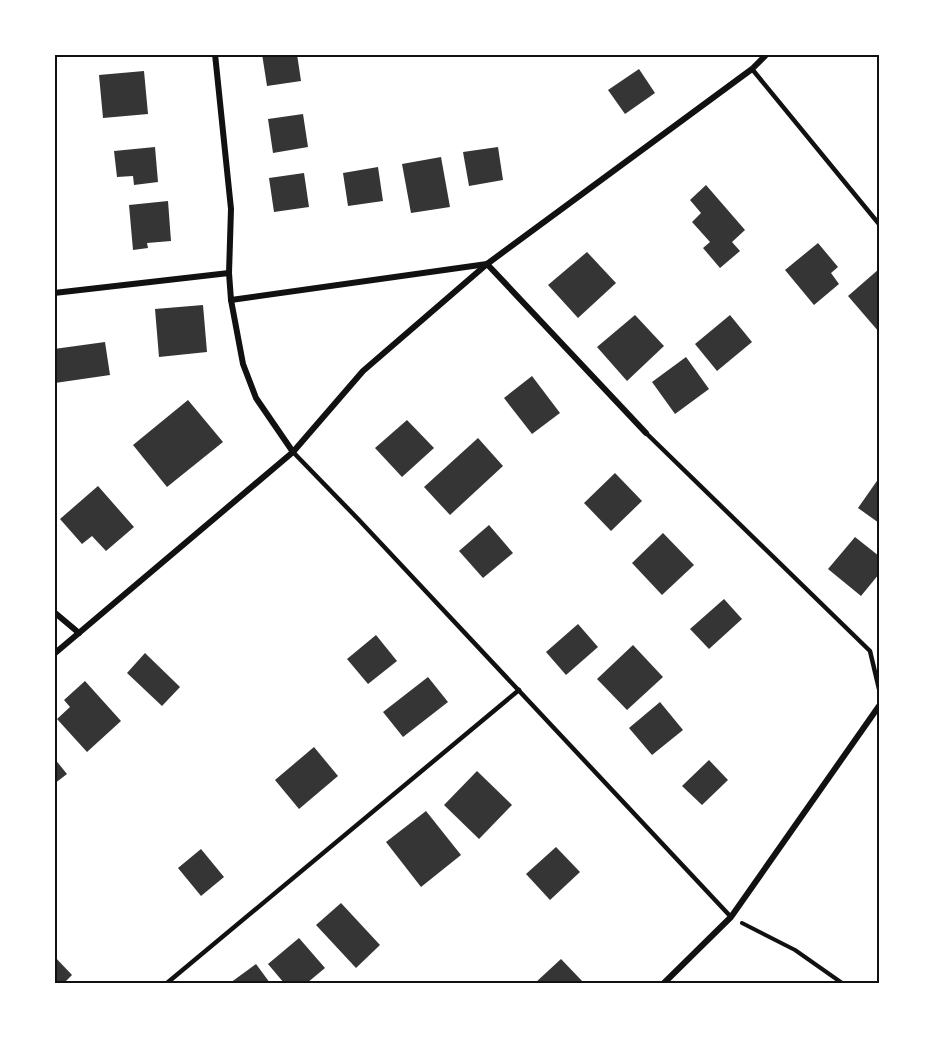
<svg xmlns="http://www.w3.org/2000/svg" width="933" height="1037" font-family="'Nunito Sans',sans-serif">
	<rect width="100%" height="100%" fill="#fff"/>
	<!-- building -->
	<g fill="#353535">
		<path d="M262 54H297L301 81 267 86Z"/>
		<path d="M639 69 655 93 625 114 608 90Z"/>
		<path d="M144 71 148 114 103 118 99 75Z"/>
		<path d="M303 114 308 147 273 153 268 119Z"/>
		<path d="M155 147 158 182 134 185 133 176 117 177 114 151Z"/>
		<path d="M498 147 503 180 469 186 463 152Z"/>
		<path d="M441 157 450 207 411 213 402 164Z"/>
		<path d="M378 167 383 201 348 206 343 173Z"/>
		<path d="M304 173 309 207 274 212 269 178Z"/>
		<path d="M706 185 745 230 732 242 740 251 720 268 703 248 710 242 692 222 701 213 690 200Z"/>
		<path d="M168 201 171 241 147 243 148 248 133 250 129 205Z"/>
		<path d="M818 243 838 267 831 273 839 284 814 305 785 270Z"/>
		<path d="M587 252 616 283 578 318 548 285Z"/>
		<path d="M879 269V332L848 296Z"/>
		<path d="M203 305 207 352 159 357 155 309Z"/>
		<path d="M635 315 664 346 627 381 597 347Z"/>
		<path d="M730 315 752 342 717 371 695 344Z"/>
		<path d="M105 342 110 375 55 383 54 349Z"/>
		<path d="M686 357 709 389 675 414 652 382Z"/>
		<path d="M532 376 560 413 532 434 504 398Z"/>
		<path d="M188 400 223 442 167 487 133 445Z"/>
		<path d="M407 420 434 448 402 477 375 448Z"/>
		<path d="M478 438 503 466 450 515 424 487Z"/>
		<path d="M615 473 642 501 611 531 584 503Z"/>
		<path d="M879 478V523L858 508Z"/>
		<path d="M98 486 134 527 106 551 92 536 82 544 60 519Z"/>
		<path d="M489 525 513 553 483 578 459 551Z"/>
		<path d="M663 533 694 565 662 595 632 563Z"/>
		<path d="M855 537 879 556V574L861 596 828 569Z"/>
		<path d="M724 599 742 619 709 649 690 629Z"/>
		<path d="M578 624 598 647 566 675 546 652Z"/>
		<path d="M376 635 397 661 368 684 347 659Z"/>
		<path d="M633 645 663 677 627 710 597 679Z"/>
		<path d="M145 653 180 687 162 706 127 673Z"/>
		<path d="M428 677 448 702 403 737 383 712Z"/>
		<path d="M85 681 121 721 87 752 57 719 70 707 64 700Z"/>
		<path d="M660 702 683 730 652 755 629 728Z"/>
		<path d="M314 747 338 776 299 809 275 780Z"/>
		<path d="M54 758 67 774 54 784Z"/>
		<path d="M709 760 728 780 702 805 682 786Z"/>
		<path d="M477 771 512 805 479 839 444 805Z"/>
		<path d="M426 811 461 855 421 887 386 842Z"/>
		<path d="M556 847 580 872 550 900 526 874Z"/>
		<path d="M201 849 224 877 201 896 178 868Z"/>
		<path d="M341 903 380 945 356 968 316 925Z"/>
		<path d="M299 938 325 968 307 983H284L268 964Z"/>
		<path d="M54 956 72 975 64 983H54Z"/>
		<path d="M561 959 584 983H535Z"/>
		<path d="M256 964 270 983H230Z"/>
	</g>
	<g fill="none" stroke-linecap="round" stroke-linejoin="round">
		<!-- path -->
		<path stroke="#111" stroke-width="4" d="M742 923 795 950 842 983"/>
		<!-- service -->
		<g stroke="#111" stroke-width="4.5">
			<path d="M752 69 879 224"/>
			<path d="M646 433 870 651 879 689"/>
			<path d="M293 452 359 520 731 917"/>
			<path d="M167 983 519 690"/>
		</g>
		<!-- minor -->
		<g stroke="#111" stroke-width="6">
			<path d="M215 54 231 209 229 273 231 300 243 364 256 398 293 452"/>
			<path d="M54 293 229 273"/>
			<path d="M231 300 487 264 646 433"/>
			<path d="M54 612 79 633"/>
			<path d="M54 654 293 452 363 371 487 264 752 69 767 54"/>
			<path d="M664 983 731 917 879 706"/>
		</g>
	</g>
	<!-- border -->
	<rect width="933" height="1037" fill="none" stroke="#ffffff" stroke-width="111"/>
	<rect x="56" y="56" width="822" height="926" fill="none" stroke="#111" stroke-width="2"/>
</svg>
